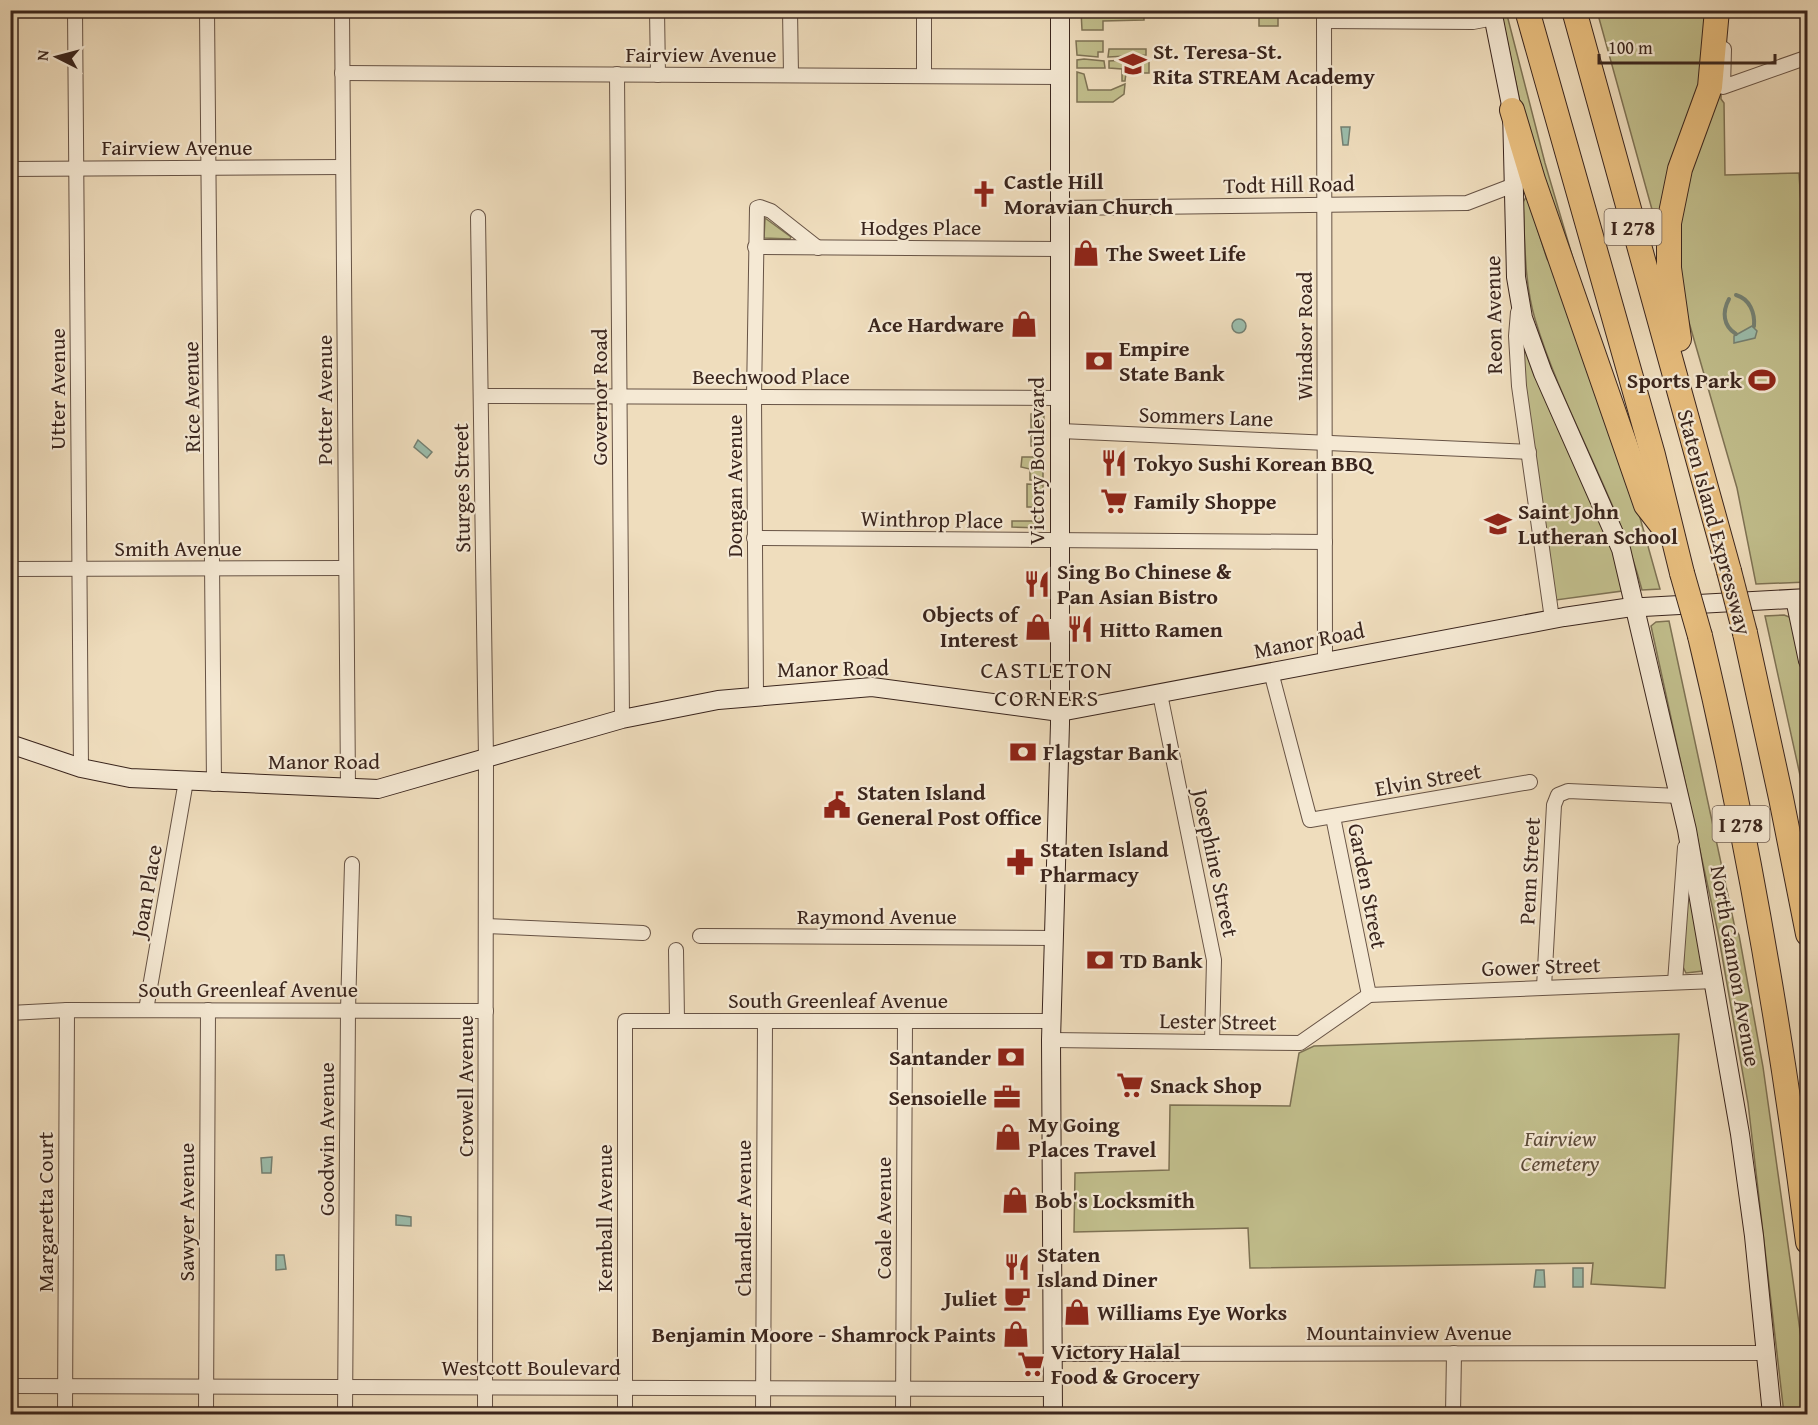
<svg xmlns="http://www.w3.org/2000/svg" width="1818" height="1425" font-family="'Gentium Book Plus',serif">
	<rect width="100%" height="100%" fill="#efddbd"/>
	<filter id="stains"><feTurbulence type="fractalNoise" baseFrequency=".00333" numOctaves="4"/><feColorMatrix values="0 0 0 0 .2 0 0 0 0 .09 0 0 0 0 .02 0 0 0 .5 -.17"/></filter>
	<radialGradient id="worn" r=".72"><stop offset=".6" stop-color="#630" stop-opacity="0"/><stop offset="1" stop-color="#630" stop-opacity=".3"/></radialGradient>
	<!-- green -->
	<g fill="#c1be8c" stroke="#7e7254" stroke-width="1.5">
		<path d="M1081 11H1144V20L1103 21V30H1082Z"/>
		<rect x="1259" y="11" width="19" height="15"/>
		<path d="M1501 11H1506L1545 163 1593 327 1524 122Z"/>
		<path d="M1597 11H1712L1705 89 1661 242Z"/>
		<path d="M1722 21 1721 99 1724 103 1725 175 1799 173 1802 221 1807 222V582L1756 584 1737 488 1684 305 1678 263V218Z"/>
		<path d="M1076 41H1103V52H1098V57L1077 55Z"/>
		<path d="M1109 49H1146V55L1108 57Z"/>
		<path d="M1084 59 1104 61 1105 68H1077V60Z"/>
		<path d="M1142 59 1149 62V73H1126L1125 81H1122V69L1109 68V61Z"/>
		<path d="M1077 72 1084 74 1088 90H1111L1125 84 1124 94 1113 102H1077Z"/>
		<path d="M1527 196 1547 259 1556 271 1630 482 1660 589 1642 590C1617 495 1563 413 1535 319 1524 282 1525 240 1523 202Z"/>
		<path d="M765 218 791 237 790 239 764 238Z"/>
		<path d="M1523 350H1526L1612 548 1622 591 1556 600 1522 378Z"/>
		<path d="M1031 414H1044L1043 446H1031Z"/>
		<path d="M1022 457H1043V480H1030V469L1021 467Z"/>
		<path d="M1027 484 1043 485V528L1012 527V521H1035V507H1027Z"/>
		<path d="M1784 615 1792 618 1807 690V807L1765 616Z"/>
		<path d="M1669 621 1735 928 1739 935 1763 1067 1781 1195 1804 1359 1806 1414H1784L1748 1103 1718 933 1651 626 1656 622Z"/>
		<path d="M1688 885 1703 971 1686 973 1683 967Z"/>
		<path d="M1679 1034 1665 1288 1591 1284 1593 1263 1250 1268 1248 1228 1074 1232 1075 1173 1169 1170 1170 1105 1290 1106 1299 1053 1314 1046Z"/>
	</g>
	<!-- water -->
	<g fill="#9bbdac" stroke="#748073" stroke-width="1.5">
		<path d="M1341 127H1350L1348 145H1343Z"/>
		<circle cx="1239" cy="326" r="7"/>
		<path d="M1752 326 1757 331 1755 338 1734 343V336Z"/>
		<path d="M418 440 432 452 427 458 414 447Z"/>
		<path d="M272 1157 271 1173H262L261 1158Z"/>
		<path d="M396 1215 411 1217V1226L396 1225Z"/>
		<path d="M276 1255H284L286 1269 276 1270Z"/>
		<rect x="1573" y="1268" width="10" height="19"/>
		<path d="M1536 1270H1544L1545 1287H1534Z"/>
	</g>
	<g fill="none" stroke-linecap="round" stroke-linejoin="round">
		<!-- stream -->
		<g stroke="#748073" stroke-width="4">
			<path d="M1736 295C1750 299 1755 313 1754 326"/>
			<path d="M1729 299C1722 312 1723 326 1736 334"/>
		</g>
		<defs>
			<g id="street">
				<path d="M75 10 81 768"/>
				<path d="M207 10 214 784"/>
				<path d="M342 10 348 789"/>
				<path d="M657 10 658 75"/>
				<path d="M790 10 791 75"/>
				<path d="M924 10V76"/>
				<path d="M1324 10 1325 662"/>
				<path d="M1325 21 1473 22 1494 18"/>
				<path d="M1724 49 1723 87 1808 57"/>
				<path d="M342 73 1060 77"/>
				<path d="M617 74 622 719"/>
				<path d="M10 169 343 167"/>
				<path d="M1060 208 1467 203 1514 185"/>
				<path d="M478 217 486 758 485 1414"/>
				<path d="M755 247 1061 249"/>
				<path d="M1518 312 1516 336 1519 386 1552 619"/>
				<path d="M481 396 1060 398"/>
				<path d="M1061 431 1529 452"/>
				<path d="M754 538 1325 542"/>
				<path d="M10 569 346 568"/>
				<path d="M1271 672 1310 820 1530 782"/>
				<path d="M1160 694 1214 960 1212 1042"/>
				<path d="M756 695 754 398 757 208 760 207 771 211 818 248"/>
				<path d="M1333 817 1369 995"/>
				<path d="M486 926 643 933"/>
				<path d="M700 936 1053 938"/>
				<path d="M676 950 677 1020"/>
				<path d="M1675 982 1685 847"/>
				<path d="M1544 987 1554 805 1558 795 1568 791 1679 796"/>
				<path d="M1369 995 1715 981"/>
				<path d="M146 1010 186 781"/>
				<path d="M10 1013 67 1010 486 1011"/>
				<path d="M1051 1040 1300 1043 1369 995"/>
				<path d="M1053 1354 1766 1353"/>
				<path d="M10 1386 1052 1389"/>
				<path d="M65 1414 67 1010"/>
				<path d="M206 1414 208 1010"/>
				<path d="M345 1414 348 1010 352 864"/>
				<path d="M625 1414V1021H1051"/>
				<path d="M763 1414 765 1021"/>
				<path d="M903 1414 905 1021"/>
				<path d="M1453 1414 1454 1353"/>
			</g>
			<g id="secondary">
				<path d="M1492 10 1512 110 1516 277 1523 318 1543 373 1621 549 1687 830 1740 1134 1754 1236 1772 1414"/>
				<path d="M1795 599 1808 661"/>
				<path d="M10 744 81 768 130 778 378 789 622 719 718 700 872 687 1060 712 1564 617 1625 608 1808 598"/>
				<path d="M1053 1414 1051 1040 1060 724V10"/>
			</g>
			<g id="highway">
				<path d="M1527 10 1653 455 1682 573"/>
				<path d="M1574 10 1729 571"/>
				<path d="M1512 110 1533 180 1646 505 1667 532"/>
				<path d="M1679 339 1669 268V223L1680 169 1710 87 1717 10"/>
				<path d="M1745 633 1781 798 1808 934"/>
				<path d="M1700 636C1748 836 1782 1039 1808 1242"/>
			</g>
		</defs>
		<!-- street casing -->
		<use href="#street" stroke="#675345" stroke-width="16"/>
		<!-- secondary casing -->
		<use href="#secondary" stroke="#3a251d" stroke-width="20"/>
		<!-- highway casing -->
		<use href="#highway" stroke="#3a251d" stroke-width="26"/>
		<!-- street -->
		<use href="#street" stroke="#f5e9d4" stroke-width="14"/>
		<!-- secondary -->
		<use href="#secondary" stroke="#f5e9d4" stroke-width="18"/>
		<!-- highway -->
		<use href="#highway" stroke="#e8be7e" stroke-width="24"/>
		<defs>
			<g id="highway-bridge">
				<path d="M1729 571 1745 633"/>
				<path d="M1682 573 1700 636"/>
			</g>
		</defs>
		<!-- highway-bridge casing -->
		<use href="#highway-bridge" stroke="#3a251d" stroke-width="26" stroke-linecap="butt"/>
		<!-- highway-bridge -->
		<use href="#highway-bridge" stroke="#e8be7e" stroke-width="24"/>
	</g>
	<!-- icons -->
	<defs>
		<symbol id="school-bare" viewBox="-9 -9 18 18"><path d="M0-5L7-2L0 1L-7-2ZM-4 1L0 2.5L4 1V4Q0 6-4 4Z" fill="#8f2418" stroke="#f5e9d4" stroke-width="2.5" paint-order="stroke"/></symbol>
		<symbol id="church-bare" viewBox="-9 -9 18 18"><path d="M-1.2-6h2.4v3.5h3.3v2.4h-3.3V6h-2.4V-.1h-3.3v-2.4h3.3Z" fill="#8f2418" stroke="#f5e9d4" stroke-width="2.5" paint-order="stroke"/></symbol>
		<symbol id="shop-bare" viewBox="-9 -9 18 18"><path d="M-5-2.5h2.3a2.7 3.5 0 0 1 5.4 0H5L5.5 6h-11ZM-1.5-2.5h3a1.5 2.3 0 0 0-3 0Z" fill="#8f2418" stroke="#f5e9d4" stroke-width="2.5" paint-order="stroke"/></symbol>
		<symbol id="bank-bare" viewBox="-9 -9 18 18"><path d="M-6-4H6V4H-6ZM0-2.3a2.3 2.3 0 1 0 0 4.6a2.3 2.3 0 1 0 0-4.6Z" fill="#8f2418" stroke="#f5e9d4" stroke-width="2.5" paint-order="stroke"/></symbol>
		<symbol id="stadium-bare" viewBox="-9 -9 18 18"><path d="M0-5a6.5 5 0 1 0 0 10a6.5 5 0 1 0 0-10ZM-3.5-1.8h7v3.6h-7Z" fill="#8f2418" stroke="#f5e9d4" stroke-width="2.5" paint-order="stroke"/></symbol>
		<symbol id="restaurant-bare" viewBox="-9 -9 18 18"><path d="M-5-6h1v4h1v-4h1v4h1v-4h1v5L-1.5 .5V6h-2V.5L-5-1ZM5-6V6H3V1.5H1.5Q1.5-4 5-6Z" fill="#8f2418" stroke="#f5e9d4" stroke-width="2.5" paint-order="stroke"/></symbol>
		<symbol id="supermarket-bare" viewBox="-9 -9 18 18"><path d="M-6-5.5h2.5l.6 2H6L4.5 2H-2.5L-4.4-4H-6ZM-1.5 3.2a1.3 1.3 0 1 0 .1 0ZM3 3.2a1.3 1.3 0 1 0 .1 0Z" fill="#8f2418" stroke="#f5e9d4" stroke-width="2.5" paint-order="stroke"/></symbol>
		<symbol id="civic-bare" viewBox="-9 -9 18 18"><path d="M-.6-6.5H3V-4.5H.6V-3L4-1V1h2V6H-6V1h2V-1L-.6-3ZM-1.2 2.5V6h2.4V2.5Z" fill="#8f2418" stroke="#f5e9d4" stroke-width="2.5" paint-order="stroke"/></symbol>
		<symbol id="pharmacy-bare" viewBox="-9 -9 18 18"><path d="M-2-6h4v4h4v4h-4v4h-4v-4h-4v-4h4Z" fill="#8f2418" stroke="#f5e9d4" stroke-width="2.5" paint-order="stroke"/></symbol>
		<symbol id="office-bare" viewBox="-9 -9 18 18"><path d="M-6-3h4V-5.5h4V-3h4V5H-6ZM-1-4.5V-3h2v-1.5ZM-6 0V1H6V0Z" fill="#8f2418" stroke="#f5e9d4" stroke-width="2.5" paint-order="stroke"/></symbol>
		<symbol id="cafe-bare" viewBox="-9 -9 18 18"><path d="M-5.5-4.5H6V0H3Q3 3.5 0 3.5H-2.5Q-5.5 3.5-5.5 0ZM3-3.2v2h1.7v-2ZM-6 4.5H4V6H-6Z" fill="#8f2418" stroke="#f5e9d4" stroke-width="2.5" paint-order="stroke"/></symbol>
	</defs>
	<g fill-rule="evenodd">
		<use href="#school-bare" x="1114" y="45" width="38" height="38"/>
		<use href="#church-bare" x="965" y="175" width="38" height="38"/>
		<use href="#shop-bare" x="1067" y="234" width="38" height="38"/>
		<use href="#shop-bare" x="1005" y="305" width="38" height="38"/>
		<use href="#bank-bare" x="1080" y="342" width="38" height="38"/>
		<use href="#stadium-bare" x="1743" y="361" width="38" height="38"/>
		<use href="#restaurant-bare" x="1095" y="444" width="38" height="38"/>
		<use href="#supermarket-bare" x="1095" y="482" width="38" height="38"/>
		<use href="#school-bare" x="1479" y="505" width="38" height="38"/>
		<use href="#restaurant-bare" x="1018" y="565" width="38" height="38"/>
		<use href="#shop-bare" x="1019" y="608" width="38" height="38"/>
		<use href="#restaurant-bare" x="1061" y="610" width="38" height="38"/>
		<use href="#bank-bare" x="1004" y="733" width="38" height="38"/>
		<use href="#civic-bare" x="818" y="786" width="38" height="38"/>
		<use href="#pharmacy-bare" x="1001" y="843" width="38" height="38"/>
		<use href="#bank-bare" x="1081" y="941" width="38" height="38"/>
		<use href="#bank-bare" x="992" y="1038" width="38" height="38"/>
		<use href="#supermarket-bare" x="1111" y="1066" width="38" height="38"/>
		<use href="#office-bare" x="988" y="1078" width="38" height="38"/>
		<use href="#shop-bare" x="989" y="1118" width="38" height="38"/>
		<use href="#shop-bare" x="996" y="1181" width="38" height="38"/>
		<use href="#restaurant-bare" x="998" y="1248" width="38" height="38"/>
		<use href="#cafe-bare" x="998" y="1279" width="38" height="38"/>
		<use href="#shop-bare" x="1058" y="1293" width="38" height="38"/>
		<use href="#shop-bare" x="997" y="1315" width="38" height="38"/>
		<use href="#supermarket-bare" x="1012" y="1345" width="38" height="38"/>
	</g>
	<g text-anchor="middle" dominant-baseline="central" stroke-width="4.5" stroke-linejoin="round" paint-order="stroke">
		<!-- shield labels -->
		<g fill="#f5e9d4" stroke="#726054" stroke-width="1.5">
			<rect x="1604.5" y="209" width="57" height="36" rx="4.5"/>
			<rect x="1712.5" y="806" width="57" height="36" rx="4.5"/>
		</g>
		<g font-size="21" font-weight="bold" fill="#3a251d">
			<text x="1633" y="227">I 278</text>
			<text x="1741" y="824">I 278</text>
		</g>
		<!-- poi labels -->
		<g font-size="22" font-weight="bold" fill="#3a251d" stroke="#f5e9d4" text-anchor="start">
			<text x="1153" y="51">St. Teresa-St.<tspan x="1153" dy="25">Rita STREAM Academy</tspan></text>
			<text x="1004" y="181">Castle Hill<tspan x="1004" dy="25">Moravian Church</tspan></text>
			<text x="1106" y="253">The Sweet Life</text>
			<text x="1004" y="324" text-anchor="end">Ace Hardware</text>
			<text x="1119" y="348">Empire<tspan x="1119" dy="25">State Bank</tspan></text>
			<text x="1742" y="380" text-anchor="end">Sports Park</text>
			<text x="1134" y="463">Tokyo Sushi Korean BBQ</text>
			<text x="1134" y="501">Family Shoppe</text>
			<text x="1518" y="511">Saint John<tspan x="1518" dy="25">Lutheran School</tspan></text>
			<text x="1057" y="571">Sing Bo Chinese &amp;<tspan x="1057" dy="25">Pan Asian Bistro</tspan></text>
			<text x="1018" y="614" text-anchor="end">Objects of<tspan x="1018" dy="25">Interest</tspan></text>
			<text x="1100" y="629">Hitto Ramen</text>
			<text x="1043" y="752">Flagstar Bank</text>
			<text x="857" y="792">Staten Island<tspan x="857" dy="25">General Post Office</tspan></text>
			<text x="1040" y="849">Staten Island<tspan x="1040" dy="25">Pharmacy</tspan></text>
			<text x="1120" y="960">TD Bank</text>
			<text x="991" y="1057" text-anchor="end">Santander</text>
			<text x="1150" y="1085">Snack Shop</text>
			<text x="987" y="1097" text-anchor="end">Sensoielle</text>
			<text x="1028" y="1124">My Going<tspan x="1028" dy="25">Places Travel</tspan></text>
			<text x="1035" y="1200">Bob's Locksmith</text>
			<text x="1037" y="1254">Staten<tspan x="1037" dy="25">Island Diner</tspan></text>
			<text x="997" y="1298" text-anchor="end">Juliet</text>
			<text x="1097" y="1312">Williams Eye Works</text>
			<text x="996" y="1334" text-anchor="end">Benjamin Moore - Shamrock Paints</text>
			<text x="1051" y="1351">Victory Halal<tspan x="1051" dy="25">Food &amp; Grocery</tspan></text>
		</g>
		<!-- street labels -->
		<g font-size="22" fill="#3a251d" stroke="#f5e9d4">
			<text x="701" y="54">Fairview Avenue</text>
			<text x="177" y="147">Fairview Avenue</text>
			<text transform="translate(1289 184) rotate(-1)">Todt Hill Road</text>
			<text x="921" y="227">Hodges Place</text>
			<text transform="translate(1493 315) rotate(-91)">Reon Avenue</text>
			<text transform="translate(1304 336) rotate(-90)">Windsor Road</text>
			<text x="771" y="376">Beechwood Place</text>
			<text transform="translate(57 389) rotate(-90)">Utter Avenue</text>
			<text transform="translate(191 397) rotate(-91)">Rice Avenue</text>
			<text transform="translate(599 397) rotate(-90)">Governor Road</text>
			<text transform="translate(324 400) rotate(-90)">Potter Avenue</text>
			<text transform="translate(1206 416) rotate(2)">Sommers Lane</text>
			<text transform="translate(1036 461) rotate(-90)">Victory Boulevard</text>
			<text transform="translate(734 486) rotate(-90)">Dongan Avenue</text>
			<text transform="translate(461 488) rotate(-91)">Sturges Street</text>
			<text transform="translate(932 519) rotate(1)">Winthrop Place</text>
			<text transform="translate(1715 522) rotate(75)">Staten Island Expressway</text>
			<text x="178" y="548">Smith Avenue</text>
			<text transform="translate(1309 640) rotate(-11)">Manor Road</text>
			<text transform="translate(833 668) rotate(-1)">Manor Road</text>
			<text x="324" y="761">Manor Road</text>
			<text transform="translate(1428 779) rotate(-10)">Elvin Street</text>
			<text transform="translate(1216 863) rotate(78)">Josephine Street</text>
			<text transform="translate(1529 871) rotate(-87)">Penn Street</text>
			<text transform="translate(1368 886) rotate(79)">Garden Street</text>
			<text transform="translate(146 891) rotate(-80)">Joan Place</text>
			<text x="877" y="916">Raymond Avenue</text>
			<text transform="translate(1541 966) rotate(-2)">Gower Street</text>
			<text transform="translate(1736 966) rotate(80)">North Gannon Avenue</text>
			<text x="248" y="989">South Greenleaf Avenue</text>
			<text x="838" y="1000">South Greenleaf Avenue</text>
			<text transform="translate(1218 1021) rotate(1)">Lester Street</text>
			<text transform="translate(465 1086) rotate(-90)">Crowell Avenue</text>
			<text transform="translate(326 1139) rotate(-90)">Goodwin Avenue</text>
			<text transform="translate(45 1212) rotate(-90)">Margaretta Court</text>
			<text transform="translate(186 1212) rotate(-90)">Sawyer Avenue</text>
			<text transform="translate(604 1218) rotate(-90)">Kemball Avenue</text>
			<text transform="translate(743 1218) rotate(-90)">Chandler Avenue</text>
			<text transform="translate(883 1218) rotate(-90)">Coale Avenue</text>
			<text x="1409" y="1332">Mountainview Avenue</text>
			<text x="531" y="1367">Westcott Boulevard</text>
		</g>
		<!-- park labels -->
		<g font-size="22" font-style="italic" fill="#5c4b39" stroke="#f5e9d4">
			<text x="1560" y="1138">Fairview<tspan x="1560" dy="25">Cemetery</tspan></text>
		</g>
		<!-- neighbourhood labels -->
		<g font-size="24" letter-spacing="1.5" fill="#3a251d" stroke="#f5e9d4">
			<text x="1047" y="669">CASTLETON<tspan x="1047" dy="28">CORNERS</tspan></text>
		</g>
	</g>
	<!-- margin -->
	<rect width="1818" height="1425" fill="none" stroke="#efddbd" stroke-width="36"/>
	<rect x="12" y="12" width="1794" height="1401" fill="none" stroke="#3a251d" stroke-width="3"/>
	<rect x="18" y="18" width="1782" height="1389" fill="none" stroke="#3a251d" stroke-width="1.5"/>
	<!-- north arrow -->
	<g transform="translate(57 57) rotate(276)" stroke="#f5e9d4" stroke-width="4.5" paint-order="stroke">
	<path d="M0-4.5L10 22L0 15L-10 22Z" fill="#3a251d"/>
	<text y="-9" font-size="16" font-weight="bold" text-anchor="middle" fill="#3a251d">N</text>
	</g>
	<!-- scale -->
	<path d="M1599 54v9h176v-9" fill="none" stroke="#3a251d" stroke-width="3"/>
	<text x="1608" y="54" font-size="18" fill="#3a251d" stroke="#f5e9d4" stroke-width="4.5" paint-order="stroke">100 m</text>
	<rect width="100%" height="100%" filter="url(#stains)"/>
	<rect width="100%" height="100%" fill="url(#worn)"/>
</svg>
